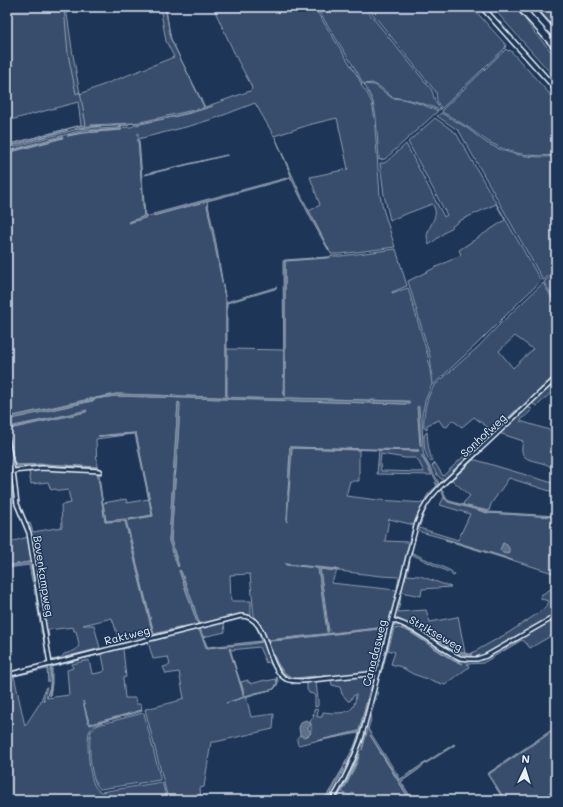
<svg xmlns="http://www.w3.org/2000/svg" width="563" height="807" font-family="Mali,sans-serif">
	<rect width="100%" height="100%" fill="#1d3557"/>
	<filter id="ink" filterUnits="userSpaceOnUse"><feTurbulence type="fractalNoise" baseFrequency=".025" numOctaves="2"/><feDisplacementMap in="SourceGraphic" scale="8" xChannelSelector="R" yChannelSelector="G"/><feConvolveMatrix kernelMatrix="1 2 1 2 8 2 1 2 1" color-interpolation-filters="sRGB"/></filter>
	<g filter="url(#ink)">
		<!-- green -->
		<g fill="#374d6c" stroke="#909fb2" fill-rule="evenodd">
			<path d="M7 7H66L72 49 80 94 174 57 166 41 160 7H166L170 38 205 107 250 91 252 89 251 85 238 61 213 7H314L358 77 362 85H361L367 93 372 103 374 114 380 195 384 212 395 247 340 254H331L309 211 320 205 310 177 348 169 337 118 312 124 274 136 255 103 216 118 190 126 138 139 144 216 142 218 128 222 129 223 152 215 153 216 207 201 225 297 226 301V396L227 349 284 350 283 395 285 396V261L327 258 331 257V256H341L396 249 407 286 392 292V293L408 288 428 356 432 384 425 401 422 415 423 452 425 458 438 481 439 484V486L427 499H425L429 493 437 486 435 482 437 485 438 484 422 455V457L432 475 377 474 379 450H419L290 447 288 495 292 448 359 450V481H350L346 496 378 500 425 503 417 518 413 534H411L414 525 389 519 385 541 409 542 410 537H412L399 588H397L399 577 381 576 339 571 337 569 285 564 318 568 328 632 329 631 320 569 337 571 331 583 396 590 398 591 380 664C377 668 375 671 370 672L298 680 289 678 284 676 277 667 260 626 254 616 250 574 230 575 231 601H251V615H242L122 644 120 643 112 618 83 625H94L100 648 65 657 101 649 102 648V650L54 662C49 661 50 655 49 650L51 660 61 658 64 654C82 649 80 648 76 631H74L73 627 48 630 49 636H47L27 524 30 523 33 532 62 527 61 505 71 503 68 490 60 491 55 489 51 490 48 482 31 484 29 472 34 471 28 472 26 470 31 469 98 472 101 473V475L99 474 97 475H99L105 522 125 521 153 635 152 636 175 630 194 624 154 634 129 531 125 520 106 521 103 503 126 499 127 503 149 499 152 515 129 520 153 516 136 433 117 434 99 436 132 434 96 439 97 467 100 468 101 470 41 467 17 469 14 467 13 465 7 433V428L8 431 9 429 86 412 87 411 8 427 7 413 8 412 7 406V153L63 138 62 137 7 152V151L82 130 131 127 136 125 191 113 213 106 172 117 141 123 88 126 75 129 86 127 129 125 97 127 78 129 7 149V147L68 130 7 147V145L81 125 78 102 7 121ZM121 129 122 130H121L83 133 68 135 91 131ZM116 394 281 399 287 398 402 401H409V404L115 396 95 399V398ZM93 398V401L8 419V417H9ZM178 403 179 424 171 540 178 567 169 541ZM9 435 14 463 17 465 45 464 96 467 97 468 41 465 16 466 14 463ZM381 454 405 458H416L418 460 424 472 381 471 380 464ZM179 571H181L199 623 198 624ZM387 627V628L267 641V640Z"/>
			<path d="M316 7H364L431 89C435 97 433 102 441 109L439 110 430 106 415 101 392 97 380 87 372 83 363 84 356 70Z"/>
			<path d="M367 7H472L506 45 505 48 442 108C436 104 437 98 436 92Z"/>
			<path d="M492 7H514L525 19 534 32 556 57V79Z"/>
			<path d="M536 7H556V29Z"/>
			<path d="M506 49 508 51 510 50 556 101V155C535 157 514 155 495 145 486 141 477 134 469 128 460 122 451 117 442 112L443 109Z"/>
			<path d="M364 84 375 85 392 98 403 99 421 104 438 111 385 159 379 160 376 117 373 102 371 97Z"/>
			<path d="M441 113C450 118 459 123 467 128 474 133 480 139 487 143 508 155 532 159 556 156V268L544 280H543L459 131 437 116Z"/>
			<path d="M435 118 456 133 541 281 523 298 478 343 433 385 430 356 408 281 461 255 459 250 505 220 496 204 459 221 429 245C428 240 426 236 428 232 431 222 440 214 432 204L390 220 384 195 380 163H384L386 162 406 144 444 217 447 215 408 142Z"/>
			<path d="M556 271V302L544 282Z"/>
			<path d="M543 283 556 305V376L545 387 541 388V390L478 449 476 448 478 446H480L521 408 520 407 518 408 494 432 474 417 462 427 452 420 447 427 443 426 439 420 427 425V430L424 428C423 414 426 398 434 386L478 347 499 325ZM515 336 533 349 513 368 499 351Z"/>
			<path d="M556 380V388L537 406 533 404 532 402Z"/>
			<path d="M528 406 529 407V408L533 409 520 421 556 432V468C551 469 549 465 545 464 530 459 518 461 523 441L499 433Z"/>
			<path d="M427 432C428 442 428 452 433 461L431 462C424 454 424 445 424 435Z"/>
			<path d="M7 445 10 464 15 502 7 503V456L8 462H9Z"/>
			<path d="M471 449 474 450 476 451 445 480C438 480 436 471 432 466L435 463 443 476Z"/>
			<path d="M480 451 481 452 454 478 473 460H476L556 484V493L509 478 491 504 489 511 463 505 464 502 470 496 452 480V478Z"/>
			<path d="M444 497 446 500 488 513 556 517V574L446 539 421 532 417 528 421 516 425 509V511L419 528 458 540 470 514 440 505Z"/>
			<path d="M28 537 46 647 45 648 42 633H41V628L38 611 37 606 36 595H35L34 589H35L32 580 33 581 31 563 29 562 7 566V543Z"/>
			<path d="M412 553 415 554 451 571 455 575 453 576 450 573 413 555 411 557 410 556Z"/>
			<path d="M408 561H410L407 575 420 576 451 587 422 589 421 596 401 592Z"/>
			<path d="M556 586V614L490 653 478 657 465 658 457 655 417 629 398 621 396 618 395 615 400 596 401 597 398 612 426 610 430 622 457 617 458 616 465 653 453 648 416 624 459 653 472 655 470 654 508 633 534 616 545 608 549 601 541 599V595Z"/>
			<path d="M244 617 252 620 257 627 274 667H273L269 662 266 663 259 647 231 650 230 648 244 697H245L241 682 248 680V683L250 682 251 684 265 680 266 681 277 679V683L274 689 255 693 246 696 251 717 274 714 273 729 215 742H211L204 787 200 788 201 800H7V676L46 667 48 669V682L47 669 14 676 25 726 40 703 45 690V688L47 687 43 701 46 698 49 689 47 698 69 695 67 670 73 668 72 664 89 660 92 674H93L103 672 105 670 102 655H95L94 657V654L129 646 131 647 123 649 126 677 123 678 125 698H135L136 704H141L142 711C131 716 96 720 90 730 86 736 89 763 90 770 92 778 93 789 101 792L162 782 166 796 167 795 145 709H146L178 701V700L184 698 179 672 166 674 163 667 170 665 168 657 153 659 148 642 141 644C138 645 137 644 133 647L134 644 234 619 235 620 224 623 225 632 203 637 200 629 206 648 261 642 262 641H261C260 635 256 622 248 619 245 618 241 619 238 619V618Z"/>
			<path d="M556 617V633L530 648 525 642 522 640 483 663 467 664 469 667 445 685 413 674 401 667 391 664 395 652 388 650 394 629 399 628 408 631 454 661 460 663V662C439 654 423 636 402 627V626L400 625 399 626H395L393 628 383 667V669L381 668 391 628C395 623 399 624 404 625L463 660C474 661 482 660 491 655Z"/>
			<path d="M90 655 92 657 90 658V657L51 666V684L50 696 49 695 50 683V668L51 666Z"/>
			<path d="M373 675 375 677V679C369 702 365 726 357 748 350 766 341 783 330 800H327L344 769 343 768 345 763V765L347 763 355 747 358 739 371 689H370L359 731 298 745C297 741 296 738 300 735L301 736 311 731V724L310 722 312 718H313L314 714 313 715 314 710 316 709 318 710 317 717H322L323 712C331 713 348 715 353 707 355 703 356 698 356 694L353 696 350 701H348L342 694 340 687 332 685 331 681 332 678Z"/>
			<path d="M320 680V681L316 682 318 700V706L315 707V696L313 694 309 693 307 689V683L291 684 292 682H299Z"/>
			<path d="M378 692 376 700H375L370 719 371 720 368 729 401 780 399 781 380 752 410 800H359L360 798 352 793 350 796 342 792C349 780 356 767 360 754H359L338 798 336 796C348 775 357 754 364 732H366L362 750 368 729 366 726 375 693Z"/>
			<path d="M143 713H144L160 777V780L100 789C90 782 88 743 91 731L98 725Z"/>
			<path d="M556 729V789L539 800H505L488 774Z"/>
		</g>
		<!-- water -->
		<g fill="#5d7089" stroke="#95a4b5">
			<path d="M120 129H122L121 130 83 133 68 136H67L81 132Z"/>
			<path d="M62 137H63L62 138 7 153V152Z"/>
			<path d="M275 137 301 195 329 250V251L311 219 291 178 153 216V214L290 177 291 176Z"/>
			<path d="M138 139 139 140 145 215 148 217 129 223 128 222 142 217 144 216Z"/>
			<path d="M226 155H228L145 175V174Z"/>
			<path d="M208 205 216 243 225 297 207 206Z"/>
			<path d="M326 257H330L285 261V396H284L283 261 285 260Z"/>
			<path d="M277 287 275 289 227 303V396H226V302Z"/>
			<path d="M116 394 281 399 287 398 402 401 410 402V403L408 404 115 396 95 399 94 400 12 419H9L8 418 9 417Z"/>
			<path d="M178 402 180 403V407L171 540 179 566 178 567 169 541Z"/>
			<path d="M418 406 419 407 421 446 420 445 417 407Z"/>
			<path d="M520 407 521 408 478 447Z"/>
			<path d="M87 410 86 412 9 429 8 431 7 422 9 428Z"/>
			<path d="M136 433 153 516 129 520V519L152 515 135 434 98 436Z"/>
			<path d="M9 435 14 463 17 465 45 464 97 467V468L41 465 16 466 14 463Z"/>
			<path d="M290 447H291L419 451 292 448 287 522Z"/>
			<path d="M98 477 106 521 124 519 126 520 154 634 194 625 152 636 153 634 125 521 105 522Z"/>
			<path d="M441 490H442L446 498 449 501 489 512 556 516V517L488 513 448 502 445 499Z"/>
			<path d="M446 539 504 557 513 561 452 542 445 540Z"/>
			<path d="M503 543 506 544 509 548V552L507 554 503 553 500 550 502 545Z"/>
			<path d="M29 562 31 564 34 581 32 580 29 565 7 568V566Z"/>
			<path d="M285 564 339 570V571L320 569 328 632H327L318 568 286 565Z"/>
			<path d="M179 570 181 571 193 603 199 624 197 623Z"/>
			<path d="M415 624H416L456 650 472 655H465L454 651Z"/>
			<path d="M387 627V628L284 640 268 641H267Z"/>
			<path d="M402 627 412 632 447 656 463 664 454 661 414 634 408 631 402 629Z"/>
			<path d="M200 629 207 646 208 647 261 641 262 642 250 644 207 648 206 646 199 630Z"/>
			<path d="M268 642C275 655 278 674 295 678L326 675V676C317 677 300 681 291 678 278 674 272 654 268 642Z"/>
			<path d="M229 648 245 696 274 689 277 683 276 678 277 677C279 682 278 685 274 689L255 694 226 703 244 697Z"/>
			<path d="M90 657 52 667V684L50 696 51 684V666Z"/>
			<path d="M370 689H371C368 707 357 752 346 765L345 763 354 747 359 733 317 741 359 731Z"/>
			<path d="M83 701 89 722 90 724 142 710 90 725 88 723Z"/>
			<path d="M306 720 311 724 308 728 311 733 308 736 303 737 300 735 299 728 301 722Z"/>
			<path d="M556 727V729L489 774 505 800H504L487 774Z"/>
			<path d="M370 735 399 780 420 766 454 744 455 745 425 764 418 770 401 782 413 800H410Z"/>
			<path d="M360 754 347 783 338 797V796L349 777 359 754Z"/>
			<path d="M343 768 344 769 327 800H324Z"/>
		</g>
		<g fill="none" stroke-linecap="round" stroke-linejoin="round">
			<!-- stream -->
			<g stroke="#95a4b5" stroke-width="1">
				<path d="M165 7 171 39 204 107 202 108"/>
				<path d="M91 125 134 123 145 121 198 109"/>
				<path d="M138 133V137"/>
				<path d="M7 145 74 127 86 125 80 92 76 94 68 54 64 7"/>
				<path d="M98 475H99"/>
				<path d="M45 650V654"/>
				<path d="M371 687 373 681"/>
			</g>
			<defs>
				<g id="minor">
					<path d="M7 439 13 471 17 504 29 533 50 664"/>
					<path d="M13 471 42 468 100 471"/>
					<path d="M392 620C416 627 433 643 454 655L460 658 469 659H477L486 656 556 616"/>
					<path d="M7 675 241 616C270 616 264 667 286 679 291 681 297 681 302 681L378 673"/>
					<path d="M332 800C344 781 353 761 361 739L416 526C422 508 429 498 442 485L556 378"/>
				</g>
				<path id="tertiary" d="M482 7 556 89"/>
				<g id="motorway">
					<path d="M520 7 556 47"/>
					<path d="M530 7 556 36"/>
				</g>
			</defs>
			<!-- minor casing -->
			<use href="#minor" stroke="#e8f1f8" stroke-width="6"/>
			<!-- tertiary casing -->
			<use href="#tertiary" stroke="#e8f1f8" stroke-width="7"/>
			<!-- motorway casing -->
			<use href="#motorway" stroke="#e8f1f8" stroke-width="9"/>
			<!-- minor -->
			<use href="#minor" stroke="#1d3557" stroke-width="3"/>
			<!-- tertiary -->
			<use href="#tertiary" stroke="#1d3557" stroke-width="4"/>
			<!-- motorway -->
			<use href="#motorway" stroke="#1d3557" stroke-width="6"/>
		</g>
	</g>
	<g text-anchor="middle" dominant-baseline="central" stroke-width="3" stroke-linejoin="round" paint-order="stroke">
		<!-- street labels -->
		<g font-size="11" fill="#e8f1f8" stroke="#1d3557">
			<text transform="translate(483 435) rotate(-43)">Sonhofweg</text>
			<text transform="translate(44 576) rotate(81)">Bovenkampweg</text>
			<text transform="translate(436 633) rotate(30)">Strikseweg</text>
			<text transform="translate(127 635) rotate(-14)">Raktweg</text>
			<text transform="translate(374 653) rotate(-76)">Canadasweg</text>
		</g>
	</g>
	<!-- margin -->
	<rect width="563" height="807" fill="none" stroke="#1d3557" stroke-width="24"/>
	<rect x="12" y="12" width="539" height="783" fill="none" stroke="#e8f1f8" stroke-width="1.5" filter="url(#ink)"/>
	<!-- north arrow -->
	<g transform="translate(525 769) rotate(4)" stroke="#1d3557" stroke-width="3" paint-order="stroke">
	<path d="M0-3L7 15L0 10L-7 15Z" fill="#e8f1f8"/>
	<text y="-6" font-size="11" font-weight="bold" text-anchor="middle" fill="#e8f1f8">N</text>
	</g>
</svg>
